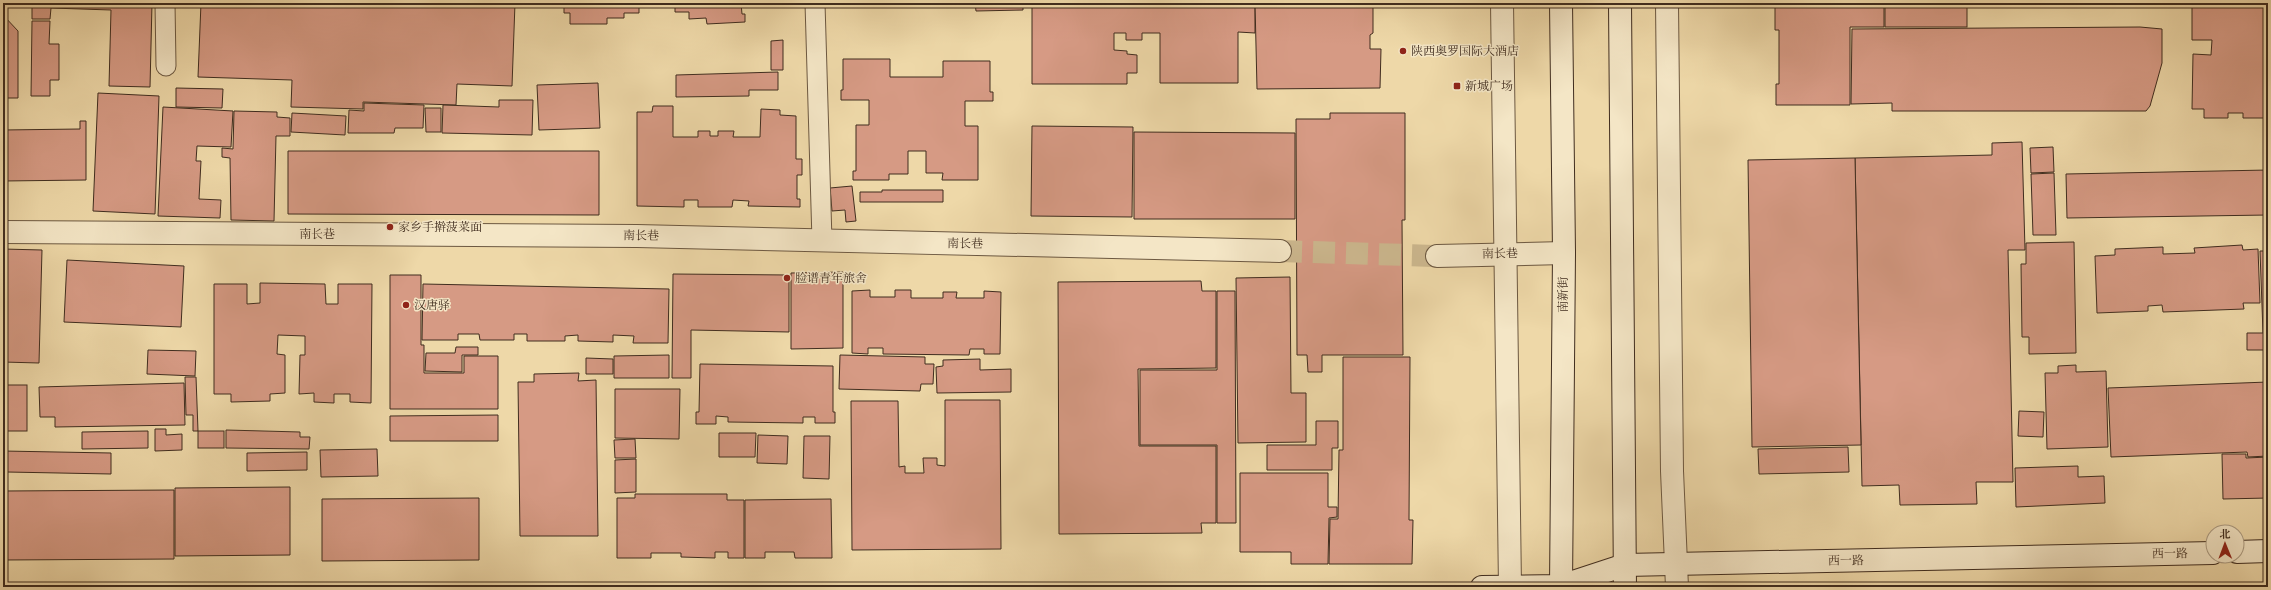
<svg xmlns="http://www.w3.org/2000/svg" width="2271" height="590" font-family="'IM FELL DW Pica','Noto Serif SC',serif">
	<rect width="100%" height="100%" fill="#eed8a8"/>
	<filter id="stains"><feTurbulence type="fractalNoise" baseFrequency=".005" numOctaves="4"/><feColorMatrix values="0 0 0 0 .2 0 0 0 0 .09 0 0 0 0 .02 0 0 0 .5 -.17"/></filter>
	<radialGradient id="worn" r=".72"><stop offset=".6" stop-color="#630" stop-opacity="0"/><stop offset="1" stop-color="#630" stop-opacity=".3"/></radialGradient>
	<!-- building -->
	<g fill="#d69a84" stroke="#402d1f">
		<path d="M32 3H152L150 87 109 86 111 10 51 8 50 19H32Z"/>
		<path d="M201 3H515L512 86 457 84 456 105 363 102V109L291 107 292 80 198 77Z"/>
		<path d="M564 3H639V13H624V18H607V24H570V13H564Z"/>
		<path d="M675 3H741L742 14H745V22L707 24 706 18 689 19V12H675Z"/>
		<path d="M975 3H1023V10L976 11Z"/>
		<path d="M1032 3H1255V33L1238 32V83H1160V33H1142V40H1126V33H1114V50L1127 51V54L1137 55V73H1127V84H1032Z"/>
		<path d="M1255 3H1373V33L1370 35V49H1381L1380 88 1257 89Z"/>
		<path d="M1775 3H1884V27H1850V105H1776V84H1779V30H1775Z"/>
		<rect x="1885" y="3" width="82" height="24"/>
		<path d="M2192 3H2268V118H2243V113H2228V118H2204V109H2192L2193 54 2211 55 2212 40H2192Z"/>
		<path d="M3 15 18 31V98H3Z"/>
		<path d="M32 21H50L49 44H59V80H50V96H31Z"/>
		<path d="M2140 27 2162 29V63L2150 106 2146 111H1892V103L1851 104 1852 29Z"/>
		<path d="M783 40V70H771V41Z"/>
		<path d="M843 59H890V77H943V61H990V92H993V101H965V126H978V180H942L943 173H926V151H908V174H889V180H853V171H856V125H869V100H841V90H843Z"/>
		<path d="M778 72V90H749V96L676 97V75Z"/>
		<path d="M598 83 600 128 539 130 537 85Z"/>
		<path d="M176 88 223 89 222 108 176 107Z"/>
		<path d="M98 93 159 96 155 214 93 211Z"/>
		<path d="M499 100H533L532 135 442 133 443 105 499 107Z"/>
		<path d="M364 103 424 105 423 128H395L394 133H348L349 110 364 111Z"/>
		<path d="M653 106H673V137H698V131H710V136H718V131H734L733 137H760L761 109 780 110V115L796 116V159H802V175H797V199H800V207L748 206 749 201 733 200 732 207H698V200H684V207L637 206V112H652Z"/>
		<path d="M163 107 233 111 231 147 197 146 196 161H201L199 199 221 200 220 218 158 216Z"/>
		<path d="M425 108H441V132H426Z"/>
		<path d="M234 111 277 112V117L290 118V136H276L274 221 231 220 230 158 222 157V148L233 149Z"/>
		<path d="M292 113 346 116 345 135 291 132Z"/>
		<path d="M1330 113H1405V220H1402L1403 355H1322V372H1308L1307 355H1297L1296 119H1330Z"/>
		<path d="M80 121H86V180L3 181V130L80 129Z"/>
		<path d="M1032 126 1133 127 1132 217 1031 216Z"/>
		<path d="M1134 132 1295 133V219H1134Z"/>
		<path d="M2022 142 2025 250H2008L2013 482H1976L1977 504 1900 505 1899 485 1862 486 1855 158 1992 155V143Z"/>
		<path d="M2053 147 2054 172 2031 173 2030 148Z"/>
		<path d="M288 151H599V215L288 214Z"/>
		<path d="M1855 158 1861 445 1752 447 1748 160Z"/>
		<path d="M2268 170V215L2067 218 2066 174Z"/>
		<path d="M2054 173 2056 235H2033L2031 174Z"/>
		<path d="M852 186 856 221 846 222 845 210 832 211 830 188Z"/>
		<path d="M882 190H943V202H860V192H882Z"/>
		<path d="M2074 242 2076 353 2029 354V337H2022L2021 264H2026V243Z"/>
		<path d="M2242 245 2243 250 2258 249 2260 303H2243L2244 309 2163 312 2162 305 2148 306V311L2097 313 2095 256 2115 255V249L2163 247V254L2195 253 2194 248Z"/>
		<path d="M3 249 42 250 39 363 3 362Z"/>
		<path d="M2260 251H2268V350H2247V333H2263Z"/>
		<path d="M67 260 184 266 181 327 64 322Z"/>
		<path d="M843 272V348L791 349V273Z"/>
		<path d="M673 274 789 275V332L691 330V378H672Z"/>
		<path d="M390 275H421V345H424V373H464V356H498V409H390Z"/>
		<path d="M1290 277 1291 393H1306V442L1238 443 1236 278Z"/>
		<path d="M1201 281 1202 291H1216V368L1138 369 1139 446H1216V523H1201L1202 533 1059 534 1058 282Z"/>
		<path d="M260 283 325 284 326 304H338V284H372L371 403 350 402V394H334V403L314 402V393L299 394 300 355H305V336L278 335 277 354 285 355V393L270 394V401L231 402V394H214V284H247V304L260 303Z"/>
		<path d="M423 284 669 289 668 343H633L634 336 613 335V342L578 341V335L565 336V341H527V334H514V340H480L479 334H458V340H422Z"/>
		<path d="M870 290V297H895V290H911V298H943V292H957L956 298H984V291L1001 292 1000 354H984V349H970L969 355 883 354V348H868V354L852 353V291Z"/>
		<path d="M1217 291H1235L1236 523H1217V445H1140V370H1217Z"/>
		<path d="M456 347H478V355H462V372L425 371 426 353H455Z"/>
		<path d="M148 350 196 351 195 376 147 374Z"/>
		<path d="M669 355V378H614V356Z"/>
		<path d="M840 355 925 357V364H934L933 384H921L920 391 839 389Z"/>
		<path d="M1343 357H1410L1409 520H1413L1412 564H1329L1330 519H1338L1339 450H1343Z"/>
		<path d="M586 358 613 359V374H586Z"/>
		<path d="M980 359V370L1011 369V392L937 393 936 367 943 366V360Z"/>
		<path d="M700 364 833 366V412H835V423H815V417H803V423L728 422V417L716 416V424H696V412H699Z"/>
		<path d="M2076 365V372L2106 371 2108 447 2047 449 2045 373H2058V366Z"/>
		<path d="M579 373 578 381 596 380 598 536H520L518 382H534V374Z"/>
		<path d="M185 377H196L198 431H193V415H186Z"/>
		<path d="M2268 382V456L2248 457 2247 452 2111 457 2108 388Z"/>
		<path d="M184 383 185 425 55 427V417H40L39 387Z"/>
		<rect x="3" y="385" width="24" height="46"/>
		<path d="M615 389H680L679 439 615 438Z"/>
		<path d="M945 400H1000L1001 549 852 550 851 401H898L899 467 905 466V473H924L923 458H937V465L945 466Z"/>
		<path d="M2019 411 2044 412 2043 437 2018 436Z"/>
		<path d="M498 415V441H390V416Z"/>
		<path d="M1316 421H1338V448H1332V470H1267V445H1316Z"/>
		<path d="M155 429H166V435L182 434V450L155 451Z"/>
		<path d="M226 430 300 432V437H310L309 449 226 448Z"/>
		<path d="M148 431V448L82 449V432Z"/>
		<rect x="198" y="431" width="26" height="17"/>
		<path d="M719 433H756L755 457H719Z"/>
		<path d="M758 435 788 436 787 464 757 463Z"/>
		<path d="M804 436H830L829 479 803 478Z"/>
		<path d="M635 439 636 458H615L614 440Z"/>
		<path d="M1848 447 1849 472 1759 474 1758 449Z"/>
		<path d="M377 449 378 476 321 477 320 450Z"/>
		<path d="M3 451 111 453V474L7 472 6 465H3Z"/>
		<path d="M307 452V470L247 471V453Z"/>
		<path d="M2222 454H2246V458L2268 457V498L2223 499Z"/>
		<path d="M636 459V492L615 493V460Z"/>
		<path d="M2078 466V477L2104 476 2105 503 2016 507 2015 468Z"/>
		<path d="M1240 473H1328V507H1337V517L1329 518 1328 564H1291V552H1240Z"/>
		<path d="M290 487V555L175 556V488Z"/>
		<path d="M174 490V559L3 560V491Z"/>
		<path d="M635 494H727V500H744V558H728V552H715V558L681 557V553H651V558H617V498H635Z"/>
		<path d="M479 498V560L322 561V499Z"/>
		<path d="M831 499 832 558H795L794 552H765V558H745V500Z"/>
	</g>
	<g fill="none" stroke-linecap="round" stroke-linejoin="round">
		<!-- street-tunnel -->
		<path stroke="#cbb68d" stroke-width="22" stroke-dasharray="22 11" stroke-linecap="butt" d="M1280 251 1437 256"/>
		<defs>
			<g id="lane">
				<path d="M165 3 166 66"/>
				<path d="M815 3 822 241"/>
			</g>
			<g id="street">
				<path d="M1502 3 1510 587"/>
				<path d="M1667 3 1672 471 1677 587"/>
				<path d="M3 232 637 236 1280 251"/>
				<path d="M1437 256 1564 253"/>
			</g>
			<g id="secondary">
				<path d="M1561 3 1564 253 1561 587"/>
				<path d="M1620 3 1625 587"/>
				<path d="M2237 552 2268 551"/>
				<path d="M1482 587 1561 586 1625 565 2213 553"/>
			</g>
		</defs>
		<!-- lane casing -->
		<use href="#lane" stroke="#6c5841" stroke-width="21"/>
		<!-- street casing -->
		<use href="#street" stroke="#6c5841" stroke-width="24"/>
		<!-- secondary casing -->
		<use href="#secondary" stroke="#402d1f" stroke-width="24"/>
		<!-- lane -->
		<use href="#lane" stroke="#f4e6c6" stroke-width="19"/>
		<!-- street -->
		<use href="#street" stroke="#f4e6c6" stroke-width="22"/>
		<!-- secondary -->
		<use href="#secondary" stroke="#f4e6c6" stroke-width="22"/>
	</g>
	<!-- markers -->
	<g fill="#8f2418" stroke="#f4e6c6" stroke-width="1.5">
		<circle cx="1403" cy="51" r="4"/>
		<rect x="1453" y="82" width="8" height="8" rx="2"/>
		<circle cx="390" cy="227" r="4"/>
		<circle cx="787" cy="278" r="4"/>
		<circle cx="406" cy="305" r="4"/>
	</g>
	<g text-anchor="middle" dominant-baseline="central" stroke-width="3" stroke-linejoin="round" paint-order="stroke">
		<!-- poi labels -->
		<g font-size="12" fill="#402d1f" stroke="#f4e6c6" text-anchor="start">
			<text x="1411" y="51">陕西奥罗国际大酒店</text>
			<text x="1465" y="86">新城广场</text>
			<text x="398" y="227">家乡手擀菠菜面</text>
			<text x="795" y="278">脸谱青年旅舍</text>
			<text x="414" y="305">汉唐驿</text>
		</g>
		<!-- street labels -->
		<g font-size="12" fill="#402d1f" stroke="#f4e6c6">
			<text x="317" y="234">南长巷</text>
			<text transform="translate(641 236) rotate(1)">南长巷</text>
			<text transform="translate(965 244) rotate(1)">南长巷</text>
			<text transform="translate(1500 254) rotate(-1)">南长巷</text>
			<text transform="translate(1563 295) rotate(-90)">南新街</text>
			<text transform="translate(2170 554) rotate(-1)">西一路</text>
			<text transform="translate(1846 561) rotate(-1)">西一路</text>
		</g>
	</g>
	<!-- margin -->
	<rect width="2271" height="590" fill="none" stroke="#eed8a8" stroke-width="16"/>
	<rect x="4" y="4" width="2263" height="582" fill="none" stroke="#402d1f" stroke-width="2"/>
	<rect x="8" y="8" width="2255" height="574" fill="none" stroke="#402d1f"/>
	<!-- north arrow -->
	<g transform="translate(2225 544) rotate(359)"><circle r="19" fill="#f4e6c6" stroke="#ac9c83"/>
	<path d="M0-3L7 15L0 10L-7 15Z" fill="#8f2418"/>
	<text y="-6" font-size="11" font-weight="bold" text-anchor="middle" fill="#402d1f">北</text>
	</g>
	<rect width="100%" height="100%" filter="url(#stains)"/>
	<rect width="100%" height="100%" fill="url(#worn)"/>
</svg>
